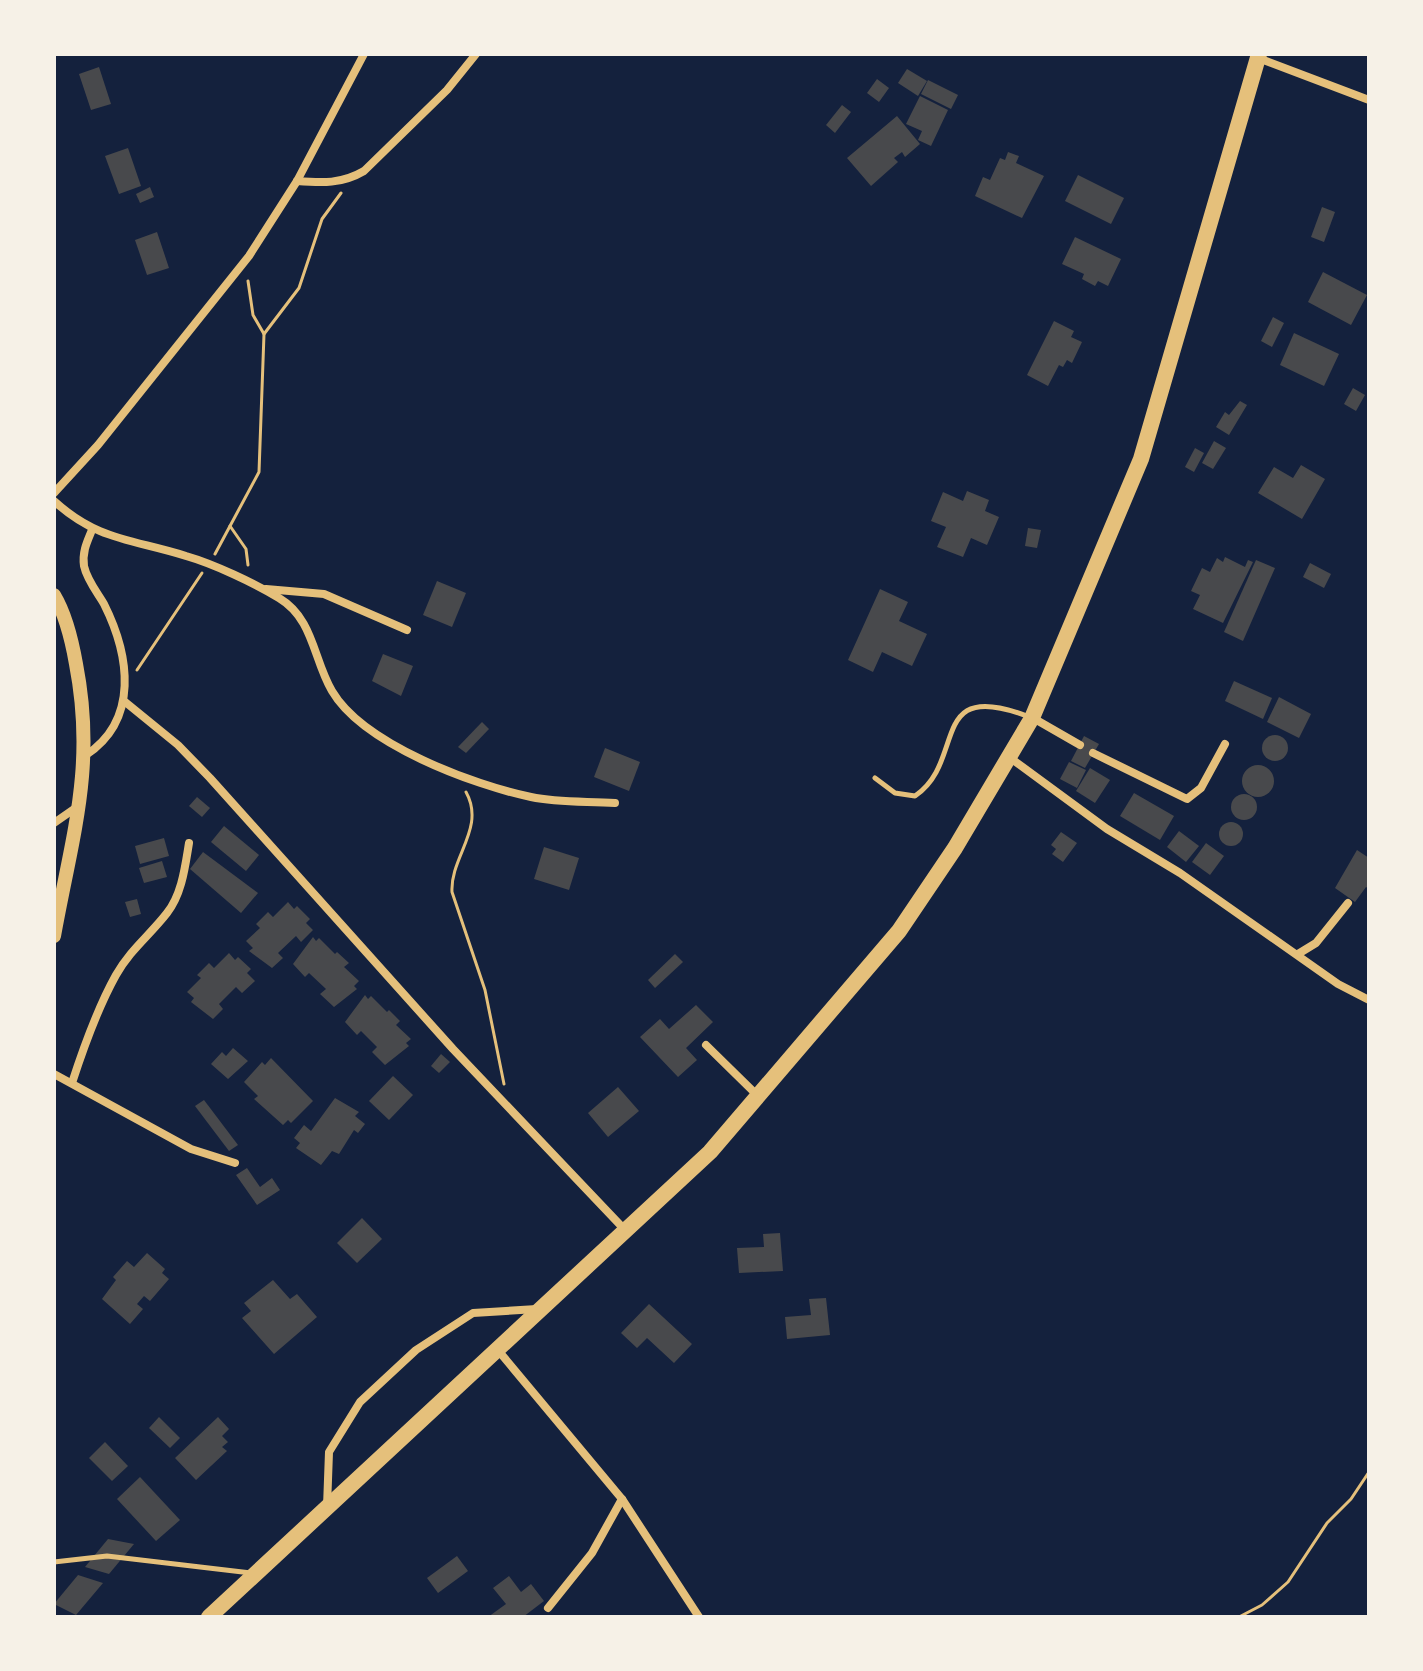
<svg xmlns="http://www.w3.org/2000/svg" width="1423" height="1671" font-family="'Varela Round',sans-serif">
	<rect width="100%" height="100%" fill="#14213d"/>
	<!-- building -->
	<g fill="#48494c">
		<path d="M99 67 111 104 91 110 79 74Z"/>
		<path d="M907 69 927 81 918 96 898 83Z"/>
		<path d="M877 79 889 88 879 102 867 93Z"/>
		<path d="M928 80 958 95 951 109 921 94Z"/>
		<path d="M920 96 948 110 931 146 918 140 922 131 906 124Z"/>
		<path d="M842 105 851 112 835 133 826 125Z"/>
		<path d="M897 116 920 144 905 157 902 152 894 158 898 162 871 186 847 158Z"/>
		<path d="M128 148 141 186 119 194 105 156Z"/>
		<path d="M1008 152 1019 156 1016 163 1044 176 1022 218 975 196 983 177 990 180 1000 158 1005 160Z"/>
		<path d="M1078 175 1124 198 1111 224 1065 201Z"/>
		<path d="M150 187 154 197 140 203 136 194Z"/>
		<path d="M1322 207 1335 212 1324 242 1311 237Z"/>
		<path d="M157 232 169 268 147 275 135 240Z"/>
		<path d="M1075 237 1121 259 1108 286 1098 281 1095 286 1082 279 1084 274 1062 264Z"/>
		<path d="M1323 272 1367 295 1351 325 1308 302Z"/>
		<path d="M1273 317 1284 323 1272 347 1261 341Z"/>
		<path d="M1054 321 1074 331 1071 337 1082 342 1072 363 1067 360 1063 367 1059 365 1048 386 1027 375Z"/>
		<path d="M1294 333 1339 354 1324 386 1280 365Z"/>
		<path d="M1353 388 1365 395 1356 411 1344 404Z"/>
		<path d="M1240 401 1247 405 1229 435 1216 427 1225 412 1229 415Z"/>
		<path d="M1214 441 1226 448 1213 469 1202 463Z"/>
		<path d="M1195 448 1204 453 1194 472 1185 467Z"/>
		<path d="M1301 465 1325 479 1302 519 1258 493 1274 467 1293 478Z"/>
		<path d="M967 491 989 500 985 511 999 517 987 545 971 538 963 557 937 547 946 527 931 521 943 492 963 501Z"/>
		<path d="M1028 528 1041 530 1037 548 1025 546Z"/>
		<path d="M1225 557 1245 567 1248 560 1253 562 1223 623 1193 609 1200 595 1191 591 1202 568 1210 572 1217 558 1223 562Z"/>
		<path d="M1256 560 1275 568 1243 641 1224 632Z"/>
		<path d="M1310 563 1331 574 1324 588 1303 577Z"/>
		<path d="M437 581 466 593 452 627 423 615Z"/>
		<path d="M880 589 908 602 899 621 927 634 912 666 882 652 873 672 848 660Z"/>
		<path d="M383 654 413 666 401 696 372 681Z"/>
		<path d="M1234 681 1272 698 1263 719 1225 701Z"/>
		<path d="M1279 697 1311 714 1299 738 1267 722Z"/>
		<path d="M482 722 489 729 466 753 458 747Z"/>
		<circle cx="1275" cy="748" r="13"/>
		<path d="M1084 736 1099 744 1085 768 1071 761Z"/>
		<path d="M605 748 640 762 629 791 594 777Z"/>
		<path d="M1069 762 1086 770 1077 788 1060 779Z"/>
		<circle cx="1258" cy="781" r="16"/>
		<path d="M1090 768 1110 780 1095 803 1076 791Z"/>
		<path d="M1134 793 1174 816 1160 840 1120 816Z"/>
		<circle cx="1244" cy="807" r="13"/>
		<path d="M197 797 210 808 202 817 189 806Z"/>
		<circle cx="1231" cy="834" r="12"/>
		<path d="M224 826 259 855 246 871 211 842Z"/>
		<path d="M1179 831 1199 846 1186 862 1167 847Z"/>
		<path d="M1061 832 1077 843 1063 862 1052 854 1056 849 1051 845Z"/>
		<path d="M164 838 169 856 140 864 135 846Z"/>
		<path d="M1206 843 1224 856 1210 875 1192 862Z"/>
		<path d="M544 847 579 858 569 890 534 879Z"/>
		<path d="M1357 850 1369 858V889L1366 887 1355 902 1335 888Z"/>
		<path d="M203 852 258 893 241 913 190 869Z"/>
		<path d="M162 861 167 877 144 883 139 868Z"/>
		<path d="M137 899 141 914 130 917 125 902Z"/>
		<path d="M288 902 294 909 297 906 310 919 306 923 313 930 301 942 296 936 278 953 283 958 272 968 249 951 253 948 246 941 260 928 256 924 268 912 273 917Z"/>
		<path d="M313 937 316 941 319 938 335 954 337 952 349 963 344 967 359 981 354 986 357 989 334 1007 320 994 326 989 309 973 305 977 293 964Z"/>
		<path d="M229 953 235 960 238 957 251 969 247 973 255 981 242 993 236 987 219 1004 223 1009 213 1019 191 1002 194 998 187 992 201 978 197 975 209 963 214 968Z"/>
		<path d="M675 954 683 962 655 988 648 980Z"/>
		<path d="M365 995 368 999 371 996 387 1012 389 1010 400 1021 396 1025 411 1039 406 1043 409 1046 385 1065 372 1052 377 1047 361 1031 357 1035 345 1022Z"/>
		<path d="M696 1005 713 1022 686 1048 697 1060 678 1077 640 1037 660 1019 669 1029Z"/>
		<path d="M233 1048 248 1061 228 1079 211 1064 222 1052 226 1056Z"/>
		<path d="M441 1054 450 1062 439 1073 431 1066Z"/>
		<path d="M271 1058 313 1101 291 1123 288 1120 283 1125 254 1099 258 1096 244 1082 262 1062 265 1065Z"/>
		<path d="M393 1076 413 1095 389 1120 369 1101Z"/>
		<path d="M618 1087 639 1111 608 1137 588 1113Z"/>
		<path d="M335 1098 359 1112 355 1116 365 1124 358 1133 354 1130 339 1154 332 1151 321 1165 296 1148 300 1143 294 1138 304 1125 311 1131Z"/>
		<path d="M204 1100 238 1145 229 1151 195 1106Z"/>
		<path d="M247 1168 260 1187 272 1178 280 1190 257 1205 236 1175Z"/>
		<path d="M362 1218 382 1239 357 1263 337 1243Z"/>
		<path d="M780 1233 783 1271 739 1273 737 1248 764 1247 763 1234Z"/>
		<path d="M147 1253 165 1269 162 1273 169 1279 150 1301 144 1296 137 1304 143 1309 130 1324 102 1299 116 1280 113 1277 127 1261 134 1267Z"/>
		<path d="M273 1280 290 1299 297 1294 317 1317 274 1354 242 1318 251 1311 244 1303Z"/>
		<path d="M826 1298 830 1335 787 1339 785 1317 811 1315 809 1299Z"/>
		<path d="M649 1304 692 1344 674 1363 647 1338 637 1348 621 1333Z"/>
		<path d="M159 1417 180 1438 170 1448 149 1428Z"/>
		<path d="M218 1417 229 1429 222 1436 228 1442 222 1447 227 1451 196 1480 175 1458Z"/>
		<path d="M105 1442 128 1466 112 1481 89 1458Z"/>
		<path d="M140 1477 180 1520 156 1541 117 1499Z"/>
		<path d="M108 1539 134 1544 109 1574 85 1567Z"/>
		<path d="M457 1556 468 1571 438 1593 427 1578Z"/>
		<path d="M78 1575 103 1583 76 1615 54 1604Z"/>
		<path d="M509 1576 521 1592 531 1584 544 1601 523 1617H488L506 1604 493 1588Z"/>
	</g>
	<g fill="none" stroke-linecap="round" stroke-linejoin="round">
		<!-- path -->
		<g stroke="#e5c07b" stroke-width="3">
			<path d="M264 334 299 288 322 219 341 193"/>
			<path d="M230 526 246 549 248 565"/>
			<path d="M215 554 259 472 264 334 253 315 248 281"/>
			<path d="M137 670 202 573"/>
			<path d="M466 792C486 828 450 857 452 892L485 990 504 1084"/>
			<path d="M1239 1617 1262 1605 1288 1582 1327 1523 1351 1499 1369 1472"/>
		</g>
		<!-- service -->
		<g stroke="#e5c07b" stroke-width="5">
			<path d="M875 778 895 793 915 796C967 761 927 678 1027 716"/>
			<path d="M54 1562 107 1556 251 1573"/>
		</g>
		<!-- minor -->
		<g stroke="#e5c07b" stroke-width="8">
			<path d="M1258 58 1369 100"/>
			<path d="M297 181C322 183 342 184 364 171L447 90 476 54"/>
			<path d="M54 493 98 445 249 256 297 181 364 54"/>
			<path d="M54 501C98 541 132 539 186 556 214 564 254 583 279 598 314 619 313 659 332 691 363 744 473 785 531 797 559 803 587 801 615 803"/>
			<path d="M266 589 324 594 407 630"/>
			<path d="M124 701 178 745 210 778 453 1049 625 1230"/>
			<path d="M1033 718 1080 745"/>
			<path d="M1093 753 1187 799 1201 788 1225 744"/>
			<path d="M86 755C139 720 130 656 104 604 97 592 87 580 84 566 82 552 87 542 92 530"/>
			<path d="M1009 757 1107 829 1180 873 1338 984 1369 1000"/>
			<path d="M54 823 77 807"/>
			<path d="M1298 954 1316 943 1348 903"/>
			<path d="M706 1045 760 1098"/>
			<path d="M54 1074 191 1149 235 1163"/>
			<path d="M72 1083C84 1046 97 1009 116 975 130 950 150 935 167 913 182 894 185 867 189 843"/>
			<path d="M497 1349 622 1499 699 1617"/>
			<path d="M327 1507 329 1452 360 1402 416 1350 473 1313 537 1309"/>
			<path d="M548 1608 592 1553 622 1499"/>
		</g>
		<!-- secondary -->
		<path stroke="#e5c07b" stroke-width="14" d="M54 595C66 615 72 641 76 664 96 767 72 836 54 936"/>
		<!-- trunk -->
		<path stroke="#e5c07b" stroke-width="16" d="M209 1617 710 1152 899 931 955 848 1032 718 1141 459 1259 54"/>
	</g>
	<!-- border -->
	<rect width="1423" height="1671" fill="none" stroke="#f6f1e7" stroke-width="112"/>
</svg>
